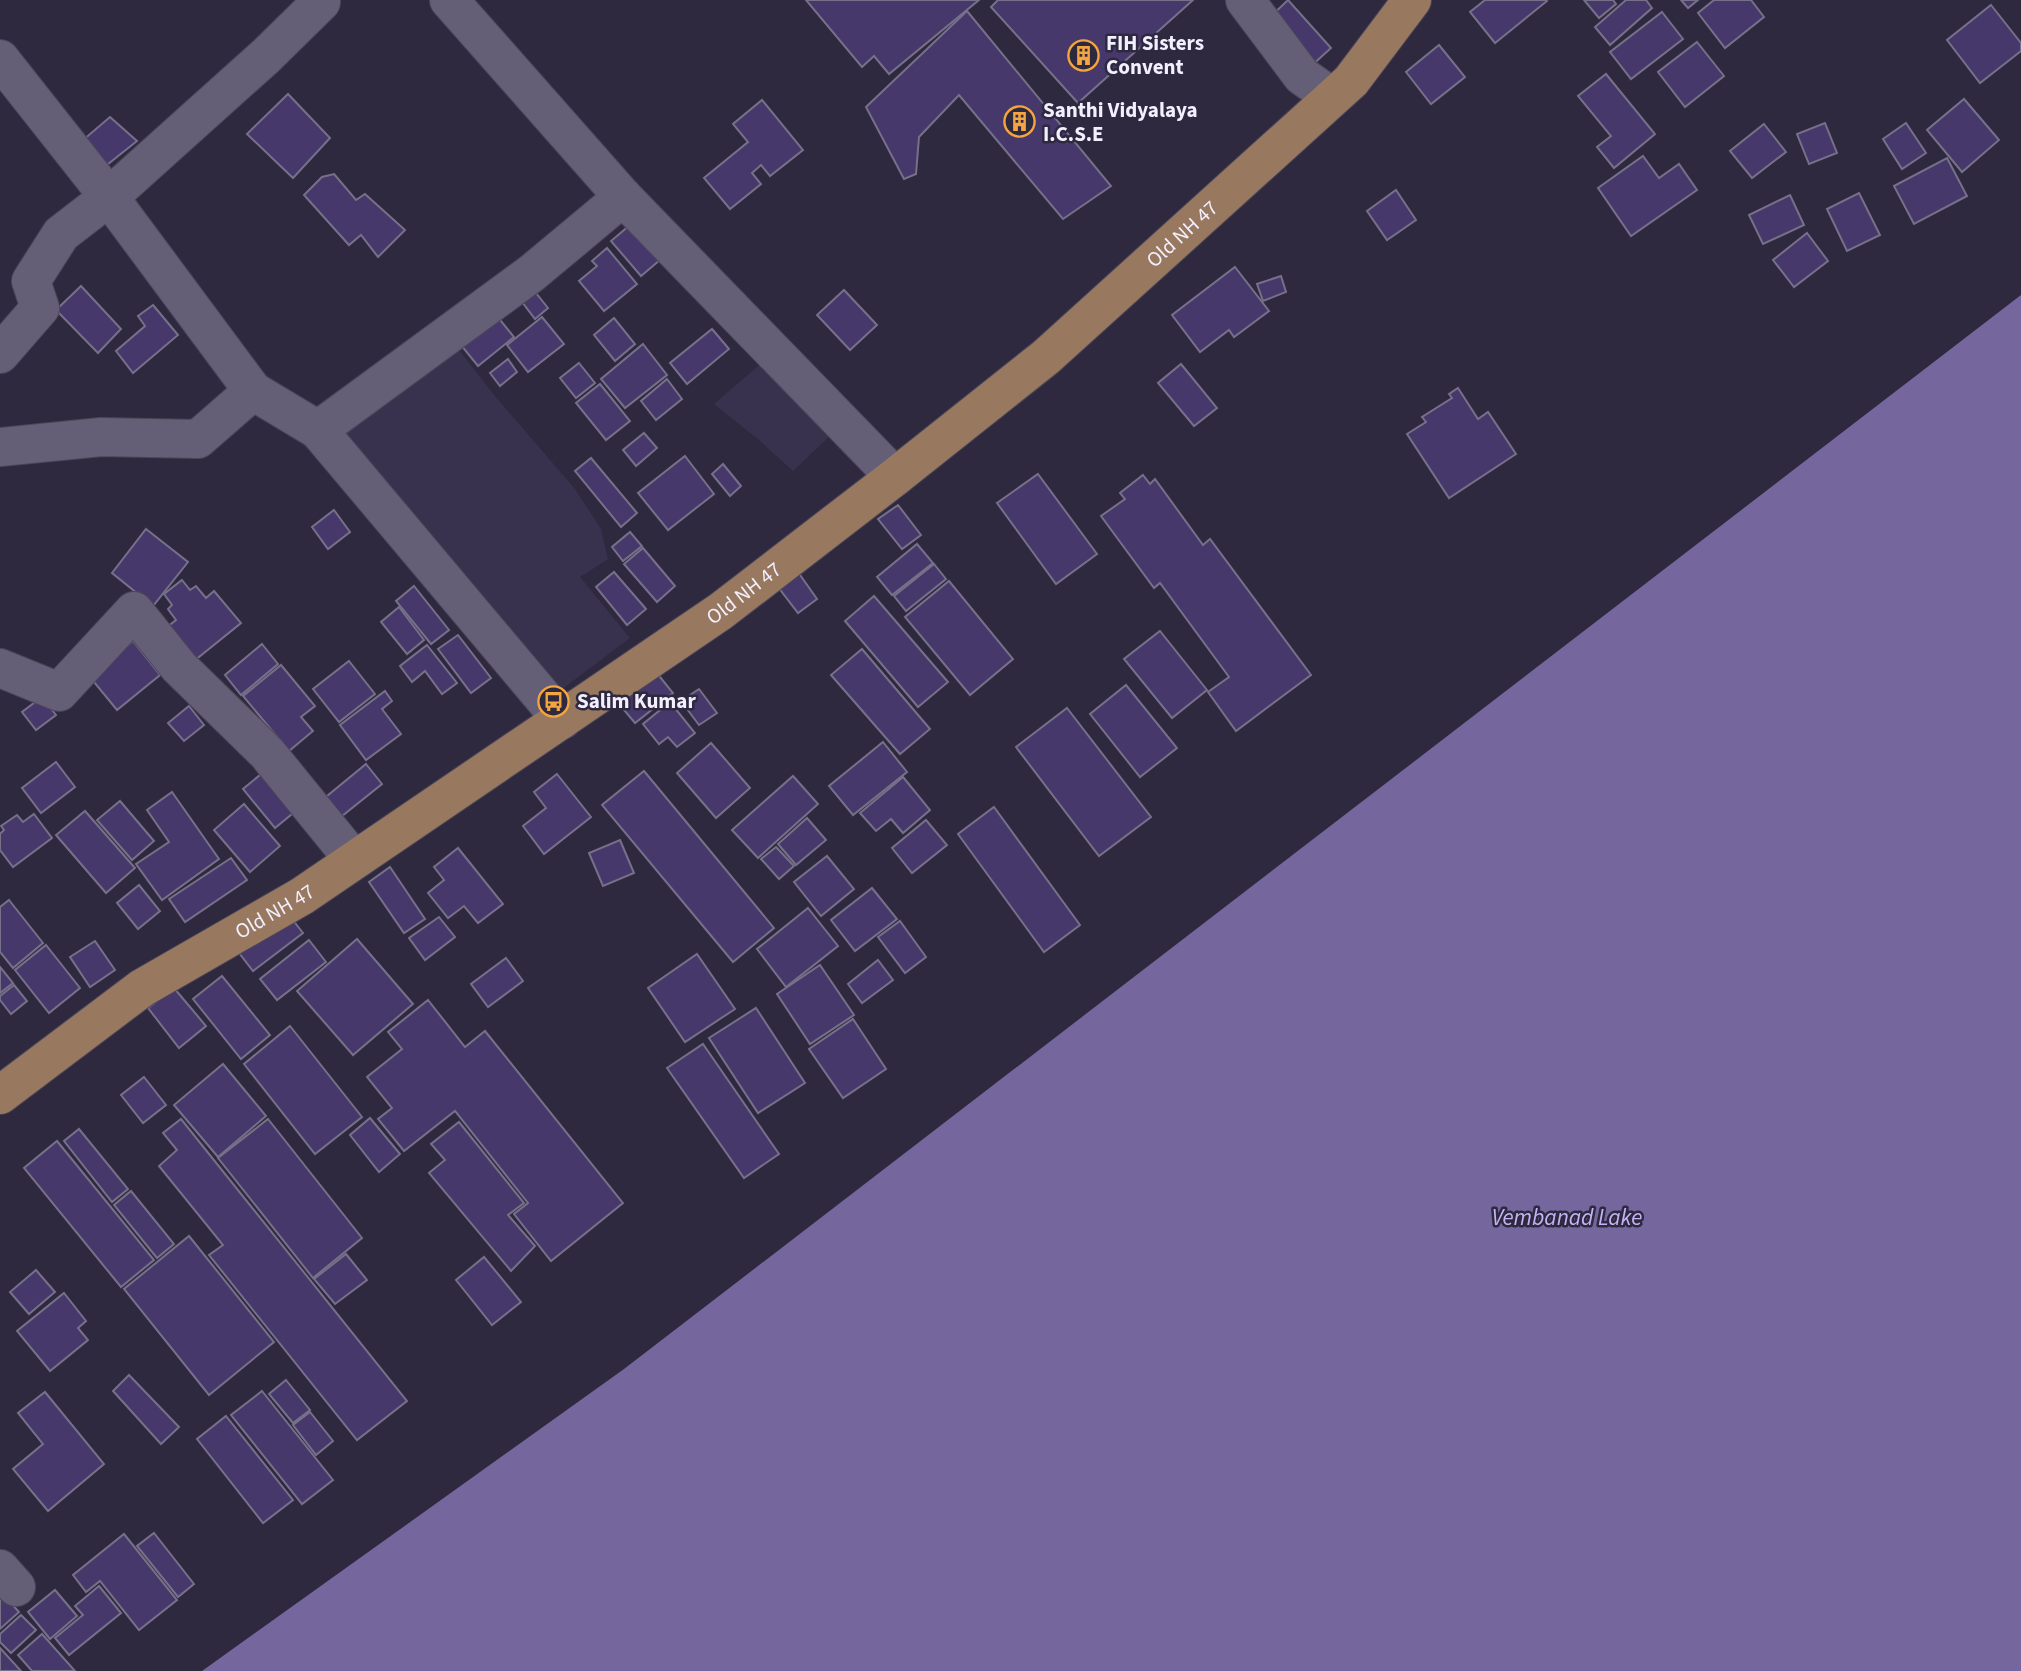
<svg xmlns="http://www.w3.org/2000/svg" width="2021" height="1671" font-family="'Source Sans 3',sans-serif">
	<rect width="100%" height="100%" fill="#2e293f"/>
	<!-- built -->
	<g fill="#39324e">
		<path d="M451 340 495 396 575 489 601 529 608 559 580 577 630 638 557 693 321 434Z"/>
		<path d="M764 361 833 433 793 471 759 440 714 404Z"/>
	</g>
	<!-- water -->
	<path fill="#75669e" d="M2021 295V1671H202L624 1369Z"/>
	<!-- building -->
	<g fill="#47386c" stroke="#767089" stroke-width="2">
		<path d="M806 0H979L889 74 874 56 862 67Z"/>
		<path d="M998 0H1193L1078 103 991 7Z"/>
		<path d="M1288 0 1331 48 1309 68 1266 21Z"/>
		<path d="M1485 0H1546L1547 1 1495 43 1470 12Z"/>
		<path d="M1584 0H1613L1616 4 1599 18Z"/>
		<path d="M1626 0H1646L1652 8 1610 45 1595 27Z"/>
		<path d="M1681 0H1698L1688 8Z"/>
		<path d="M1714 0H1751L1764 17 1725 48 1698 13Z"/>
		<path d="M1991 5 2021 43V51L1980 83 1947 40Z"/>
		<path d="M967 11 1111 186 1063 219 959 95 919 137 916 174 904 179 866 107Z"/>
		<path d="M1662 12 1683 39 1631 79 1610 52Z"/>
		<path d="M1697 42 1724 76 1685 107 1658 72Z"/>
		<path d="M1439 45 1465 77 1431 104 1406 72Z"/>
		<path d="M1606 74 1655 134 1614 168 1597 147 1611 136 1578 96Z"/>
		<path d="M288 94 330 138 293 178 247 134Z"/>
		<path d="M1964 99 1999 140 1962 172 1927 130Z"/>
		<path d="M762 100 803 150 770 176 761 165 752 173 761 184 730 209 704 178 748 142 733 124Z"/>
		<path d="M110 117 137 141 98 172 76 146Z"/>
		<path d="M1825 123 1837 153 1809 164 1797 134Z"/>
		<path d="M1906 123 1926 153 1902 169 1883 139Z"/>
		<path d="M1764 124 1786 152 1752 178 1730 151Z"/>
		<path d="M1643 156 1659 178 1679 164 1697 190 1631 236 1598 188Z"/>
		<path d="M1947 158 1967 196 1914 224 1894 186Z"/>
		<path d="M334 174 356 200 365 194 405 230 378 257 361 235 349 245 304 195 322 177Z"/>
		<path d="M1396 190 1416 220 1387 240 1367 211Z"/>
		<path d="M1859 193 1880 235 1847 251 1827 209Z"/>
		<path d="M1790 195 1804 225 1763 244 1749 215Z"/>
		<path d="M630 225 660 260 641 276 611 241Z"/>
		<path d="M1807 233 1828 261 1794 287 1773 260Z"/>
		<path d="M607 248 637 284 604 311 579 281 597 266 592 261Z"/>
		<path d="M1235 267 1269 311 1234 337 1229 330 1200 352 1172 315Z"/>
		<path d="M1281 276 1286 292 1263 301 1257 284Z"/>
		<path d="M81 286 121 329 98 353 56 310Z"/>
		<path d="M532 288 548 308 535 319 519 298Z"/>
		<path d="M844 290 877 325 850 350 817 315Z"/>
		<path d="M153 305 178 335 133 373 116 351 145 326 138 316Z"/>
		<path d="M492 310 514 337 478 366 456 339Z"/>
		<path d="M542 317 564 344 528 372 507 345Z"/>
		<path d="M614 318 635 344 615 361 594 335Z"/>
		<path d="M712 329 729 349 687 384 670 363Z"/>
		<path d="M643 344 667 375 625 408 601 379Z"/>
		<path d="M508 359 517 372 500 386 490 373Z"/>
		<path d="M579 363 595 383 576 398 560 378Z"/>
		<path d="M1181 364 1217 408 1194 426 1158 383Z"/>
		<path d="M667 379 682 399 656 420 641 401Z"/>
		<path d="M600 384 630 421 606 440 576 403Z"/>
		<path d="M1458 388 1478 419 1488 412 1516 454 1449 498 1407 434 1426 422 1422 417 1452 398 1449 394Z"/>
		<path d="M644 433 657 448 636 466 623 450Z"/>
		<path d="M685 456 714 494 668 530 638 493Z"/>
		<path d="M591 458 637 513 621 527 575 471Z"/>
		<path d="M723 464 741 486 730 496 712 474Z"/>
		<path d="M1038 474 1097 554 1056 584 997 503Z"/>
		<path d="M1143 475 1150 484 1155 479 1203 545 1210 539 1311 675 1236 731 1208 692 1229 677 1160 583 1154 588 1101 516 1125 499 1120 493Z"/>
		<path d="M898 505 921 535 902 549 878 519Z"/>
		<path d="M334 510 350 532 328 549 312 527Z"/>
		<path d="M146 529 188 562 153 606 112 573Z"/>
		<path d="M630 532 642 546 623 561 612 547Z"/>
		<path d="M917 544 933 563 892 595 877 577Z"/>
		<path d="M643 548 675 586 657 602 624 564Z"/>
		<path d="M934 564 946 579 906 611 894 596Z"/>
		<path d="M614 572 646 609 627 625 596 587Z"/>
		<path d="M798 572 817 599 798 613 778 587Z"/>
		<path d="M182 580 190 590 196 586 206 598 214 591 241 623 189 665 162 631 176 620 168 609 172 605 164 594Z"/>
		<path d="M949 581 1013 659 970 695 905 617Z"/>
		<path d="M414 586 449 630 431 644 396 601Z"/>
		<path d="M874 596 948 682 918 707 845 621Z"/>
		<path d="M399 607 424 640 407 654 381 622Z"/>
		<path d="M1160 631 1207 690 1172 718 1124 659Z"/>
		<path d="M458 635 491 678 471 693 438 649Z"/>
		<path d="M133 641 160 675 117 710 89 676Z"/>
		<path d="M262 644 278 664 241 695 225 675Z"/>
		<path d="M427 645 457 683 442 694 425 671 412 682 400 666Z"/>
		<path d="M862 649 930 729 900 754 831 675Z"/>
		<path d="M349 661 375 694 339 722 313 689Z"/>
		<path d="M281 665 315 706 301 717 313 731 289 751 243 696Z"/>
		<path d="M652 667 673 693 635 723 614 698Z"/>
		<path d="M1126 685 1177 748 1140 777 1090 714Z"/>
		<path d="M699 689 717 713 699 725 681 701Z"/>
		<path d="M385 691 392 701 382 709 401 734 366 760 340 725Z"/>
		<path d="M42 697 56 715 36 730 22 712Z"/>
		<path d="M670 702 695 733 677 747 668 737 659 744 643 724Z"/>
		<path d="M189 706 204 725 184 741 168 723Z"/>
		<path d="M1067 708 1151 817 1099 856 1016 747Z"/>
		<path d="M883 742 907 772 853 815 829 786Z"/>
		<path d="M711 743 750 788 716 818 677 773Z"/>
		<path d="M56 762 75 787 41 813 22 788Z"/>
		<path d="M366 764 382 784 337 820 321 801Z"/>
		<path d="M266 770 298 809 275 828 243 789Z"/>
		<path d="M644 771 774 928 733 962 602 805Z"/>
		<path d="M557 774 591 817 544 854 523 826 546 808 534 792Z"/>
		<path d="M793 776 818 804 758 858 732 830Z"/>
		<path d="M903 777 930 810 903 833 891 819 876 831 860 813Z"/>
		<path d="M172 792 219 859 162 900 136 864 169 842 147 810Z"/>
		<path d="M120 801 154 841 132 860 97 820Z"/>
		<path d="M244 804 280 846 250 872 214 830Z"/>
		<path d="M994 807 1080 925 1044 952 958 834Z"/>
		<path d="M85 811 135 868 106 893 56 835Z"/>
		<path d="M34 814 52 838 13 867 0 850V834L4 830 1 826 17 815 23 822Z"/>
		<path d="M807 818 826 840 796 865 778 844Z"/>
		<path d="M926 820 947 845 912 873 892 848Z"/>
		<path d="M620 840 634 873 603 886 589 853Z"/>
		<path d="M776 847 794 866 779 879 761 859Z"/>
		<path d="M458 848 503 904 478 923 464 906 448 918 428 893 444 880 434 867Z"/>
		<path d="M827 856 854 889 821 916 794 882Z"/>
		<path d="M231 858 247 880 185 922 169 899Z"/>
		<path d="M390 867 425 919 404 933 369 882Z"/>
		<path d="M139 885 160 911 138 929 117 903Z"/>
		<path d="M872 888 897 919 855 951 831 920Z"/>
		<path d="M9 900 43 943 13 968 0 952V907Z"/>
		<path d="M808 908 838 946 786 987 757 949Z"/>
		<path d="M285 910 303 933 253 971 236 949Z"/>
		<path d="M439 917 455 937 425 960 409 938Z"/>
		<path d="M900 921 926 957 905 973 878 937Z"/>
		<path d="M357 939 413 1004 353 1055 297 991Z"/>
		<path d="M309 940 326 962 277 1000 260 979Z"/>
		<path d="M95 941 115 970 90 987 70 957Z"/>
		<path d="M46 945 80 988 49 1013 15 970Z"/>
		<path d="M697 954 735 1009 685 1042 648 988Z"/>
		<path d="M506 958 523 981 488 1007 471 984Z"/>
		<path d="M878 960 893 980 862 1003 848 984Z"/>
		<path d="M820 965 854 1015 810 1044 777 994Z"/>
		<path d="M0 967 13 983 0 993Z"/>
		<path d="M222 976 270 1035 241 1059 193 999Z"/>
		<path d="M14 985 27 1001 11 1014 0 1000V996Z"/>
		<path d="M174 988 206 1026 179 1048 148 1008Z"/>
		<path d="M428 1000 465 1047 485 1031 623 1203 551 1261 514 1214 528 1203 455 1111 404 1151 378 1119 392 1108 367 1077 402 1049 388 1032Z"/>
		<path d="M756 1008 805 1083 758 1113 709 1038Z"/>
		<path d="M853 1019 886 1069 843 1098 809 1049Z"/>
		<path d="M290 1026 362 1117 315 1154 244 1064Z"/>
		<path d="M703 1044 779 1154 744 1178 667 1068Z"/>
		<path d="M223 1064 266 1116 218 1157 174 1105Z"/>
		<path d="M144 1077 166 1105 143 1123 121 1095Z"/>
		<path d="M370 1118 400 1154 379 1172 350 1135Z"/>
		<path d="M181 1119 407 1401 357 1440 209 1255 223 1245 159 1166 177 1150 163 1133Z"/>
		<path d="M268 1119 362 1238 313 1278 218 1158Z"/>
		<path d="M459 1122 524 1203 508 1215 535 1246 511 1271 429 1173 445 1160 431 1144Z"/>
		<path d="M79 1129 128 1189 112 1202 64 1141Z"/>
		<path d="M57 1141 154 1260 121 1287 24 1168Z"/>
		<path d="M131 1191 174 1244 157 1258 114 1205Z"/>
		<path d="M189 1236 274 1342 209 1395 124 1289Z"/>
		<path d="M346 1254 367 1280 335 1304 314 1279Z"/>
		<path d="M484 1257 521 1302 492 1325 456 1280Z"/>
		<path d="M36 1270 55 1292 29 1314 10 1292Z"/>
		<path d="M64 1293 86 1321 78 1328 88 1340 50 1371 17 1331Z"/>
		<path d="M129 1375 179 1427 161 1444 113 1391Z"/>
		<path d="M286 1380 310 1410 293 1423 269 1394Z"/>
		<path d="M262 1391 333 1480 302 1504 231 1415Z"/>
		<path d="M45 1392 104 1464 48 1511 13 1469 43 1444 18 1413Z"/>
		<path d="M310 1412 333 1441 316 1455 293 1425Z"/>
		<path d="M226 1416 293 1500 263 1523 197 1439Z"/>
		<path d="M154 1533 194 1584 178 1597 137 1546Z"/>
		<path d="M124 1534 177 1600 139 1630 100 1581 86 1592 73 1575Z"/>
		<path d="M99 1586 121 1613 69 1655 55 1638 83 1615 75 1606Z"/>
		<path d="M55 1590 77 1616 50 1639 28 1612Z"/>
		<path d="M0 1591 19 1612 0 1629Z"/>
		<path d="M21 1615 36 1630 11 1653 0 1642V1634Z"/>
		<path d="M42 1634 75 1671H32L18 1655Z"/>
		<path d="M0 1648 21 1671H0Z"/>
	</g>
	<g fill="none" stroke-linecap="round" stroke-linejoin="round">
		<defs>
			<g id="minor">
				<path d="M449 0 623 197"/>
				<path d="M1245 0 1302 76 1332 97"/>
				<path d="M0 59 109 197 253 391"/>
				<path d="M0 354 40 308 31 281 61 234 109 197 266 56 321 2 320 0"/>
				<path d="M318 430 562 720"/>
				<path d="M0 447 101 437 198 439 253 391 318 430 532 273 623 197 895 477"/>
				<path d="M0 668 59 692 134 611 179 667 267 753 354 860"/>
				<path d="M0 1569 16 1587"/>
			</g>
			<g id="major">
				<path id="s1" d="M0 1095 142 988 302 896 721 611 895 477 1046 357 1351 81 1412 0"/>
			</g>
		</defs>
		<!-- minor casing -->
		<use href="#minor" stroke="#4c4659" stroke-width="40"/>
		<!-- major casing -->
		<use href="#major" stroke="#4c4659" stroke-width="40"/>
		<!-- minor -->
		<use href="#minor" stroke="#645e77" stroke-width="38"/>
		<!-- major -->
		<use href="#major" stroke="#98785f" stroke-width="38"/>
	</g>
	<!-- icons -->
	<defs>
		<symbol id="building-ring" viewBox="-11 -11 22 22"><circle r="9.5" fill="#2e293f" stroke="#f2a541" stroke-width="1.5"/><path d="M-4-6H4V6H1V3H-1V6H-4ZM-2.5-4.3h1.7v1.8h-1.7ZM.8-4.3h1.7v1.8H.8ZM-2.5-1h1.7V.8h-1.7ZM.8-1h1.7V.8H.8Z" fill="#f2a541"/></symbol>
		<symbol id="bus-ring" viewBox="-11 -11 22 22"><circle r="9.5" fill="#2e293f" stroke="#f2a541" stroke-width="1.5"/><path d="M-5-6H5V4H4V6H2V4H-2V6H-4V4H-5ZM-3.5-4V0h7V-4ZM-3.5 1.2v1.5H-2V1.2ZM2 1.2v1.5H3.5V1.2Z" fill="#f2a541"/></symbol>
	</defs>
	<g fill-rule="evenodd">
		<use href="#building-ring" x="1066" y="38" width="35" height="35"/>
		<use href="#building-ring" x="1002" y="104" width="35" height="35"/>
		<use href="#bus-ring" x="536" y="684" width="35" height="35"/>
	</g>
	<g text-anchor="middle" dominant-baseline="central" stroke-width="5" stroke-linejoin="round" paint-order="stroke">
		<!-- poi labels -->
		<g font-size="21" font-weight="bold" fill="#f2effe" stroke="#2e293f" text-anchor="start">
			<text x="1106" y="43">FIH Sisters<tspan x="1106" dy="24">Convent</tspan></text>
			<text x="1043" y="110">Santhi Vidyalaya<tspan x="1043" dy="24">I.C.S.E</tspan></text>
			<text x="577" y="701">Salim Kumar</text>
		</g>
		<!-- street labels -->
		<g font-size="21" fill="#f2effe" stroke="#2e293f">
			<text stroke="none"><textPath href="#s1" startOffset="1465">Old NH 47</textPath></text>
			<text stroke="none"><textPath href="#s1" startOffset="898">Old NH 47</textPath></text>
			<text stroke="none"><textPath href="#s1" startOffset="331">Old NH 47</textPath></text>
		</g>
		<!-- water labels -->
		<g font-size="23" font-style="italic" fill="#c4b4f6" stroke="#2e293f">
			<text x="1567" y="1217">Vembanad Lake</text>
		</g>
	</g>
</svg>
